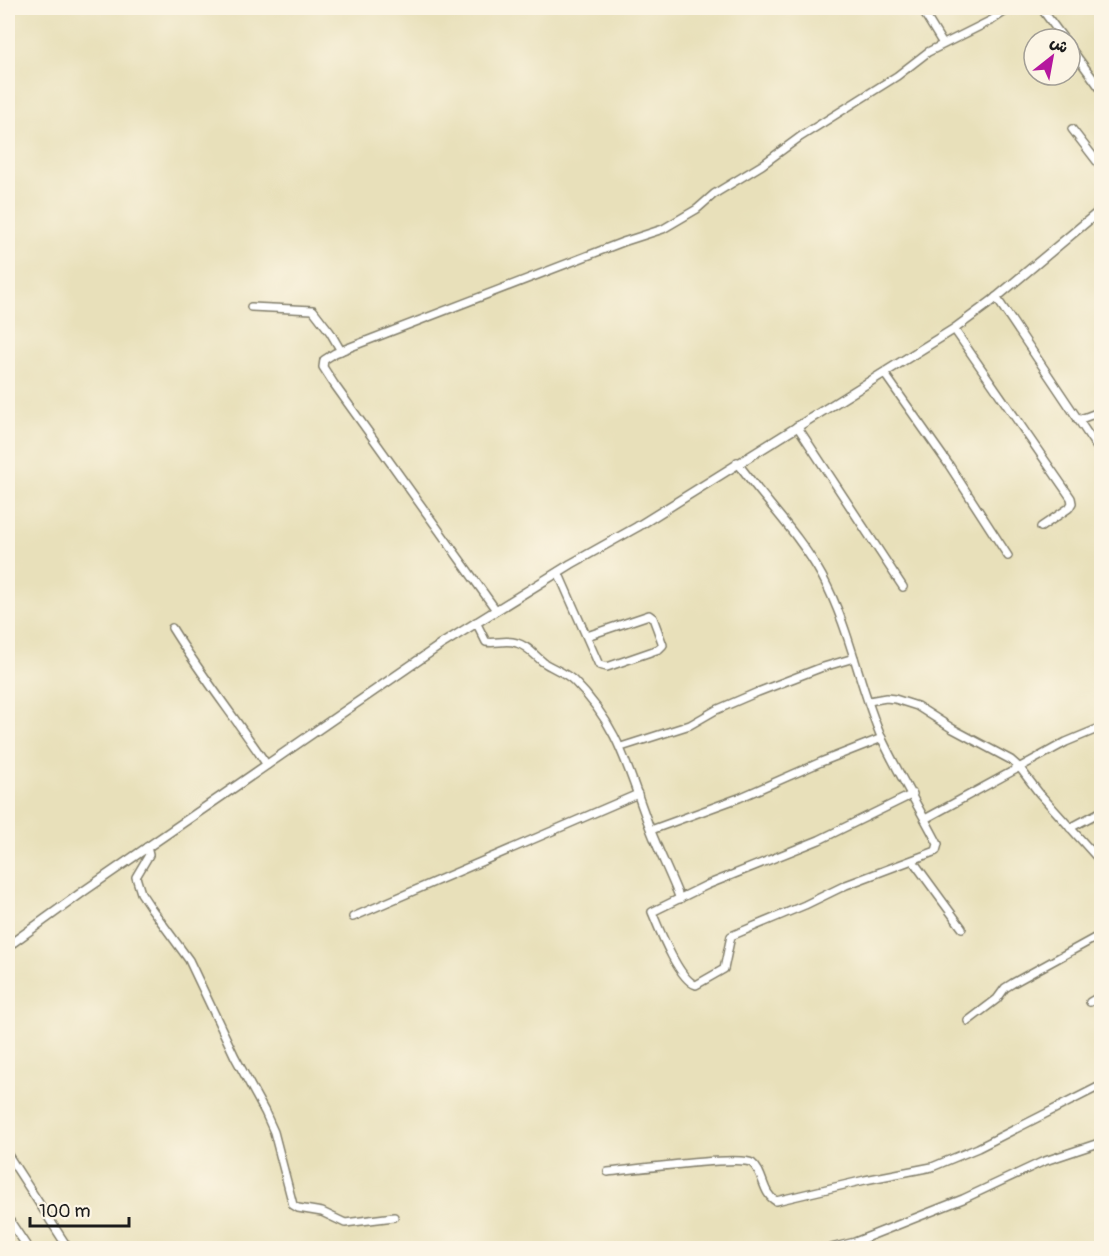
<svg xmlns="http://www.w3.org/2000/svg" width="1109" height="1256" font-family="Pangolin,'Playpen Sans Arabic',sans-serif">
	<rect width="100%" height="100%" fill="#fcf5e5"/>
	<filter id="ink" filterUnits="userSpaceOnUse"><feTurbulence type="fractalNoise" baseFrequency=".0167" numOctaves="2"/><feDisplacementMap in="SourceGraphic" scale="12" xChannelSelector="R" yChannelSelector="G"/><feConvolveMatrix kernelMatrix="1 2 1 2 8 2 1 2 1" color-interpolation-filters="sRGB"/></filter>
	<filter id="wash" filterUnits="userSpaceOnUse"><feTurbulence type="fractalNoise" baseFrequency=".008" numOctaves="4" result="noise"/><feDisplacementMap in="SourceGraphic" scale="24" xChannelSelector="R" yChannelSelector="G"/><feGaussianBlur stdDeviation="1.35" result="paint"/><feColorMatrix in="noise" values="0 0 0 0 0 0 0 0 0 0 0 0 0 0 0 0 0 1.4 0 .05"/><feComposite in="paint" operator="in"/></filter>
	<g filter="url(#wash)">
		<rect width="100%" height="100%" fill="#e8e0ba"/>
	</g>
	<g filter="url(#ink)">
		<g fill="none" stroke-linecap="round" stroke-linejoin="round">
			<defs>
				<g id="minor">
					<path d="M921 8 943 44"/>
					<path d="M1041 8 1064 39"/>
					<path d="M1070 47 1102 91"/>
					<path d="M1072 129 1102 168"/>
					<path d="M996 297 1102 455"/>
					<path d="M251 307 313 310 330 332 341 351"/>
					<path d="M954 329 1071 498 1072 503 1069 508 1041 527"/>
					<path d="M884 373 949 465 1008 556"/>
					<path d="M1078 420 1102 411"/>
					<path d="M797 426 903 587"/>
					<path d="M737 462C765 501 799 534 822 576 850 628 859 686 882 739 899 775 920 809 938 844L936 851 846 885 805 905 731 936 724 969 696 985C679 980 659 929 652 912L707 885 819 840 913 794"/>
					<path d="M558 572 599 665 607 667 659 649 663 645 653 618 649 615 587 636"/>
					<path d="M496 610 334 384 323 367 324 360 335 353 623 242 663 229 697 209 714 194 762 165 800 137 897 76 928 52 992 20 1010 8"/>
					<path d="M476 622 486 642C496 644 506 639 517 643 528 646 534 655 543 662 553 669 565 672 574 681 621 728 628 772 651 831 660 854 671 876 680 899"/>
					<path d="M172 628C201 675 236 719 267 765"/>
					<path d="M869 701 886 698 895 699 917 706 953 729 1011 760 1020 768 1039 793 1102 863"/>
					<path d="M621 747 690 725 716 710 758 692 820 668 854 658"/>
					<path d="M925 819 1066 742 1102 727"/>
					<path d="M1070 828 1102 811"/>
					<path d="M651 830 739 798 821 762 882 738"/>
					<path d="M147 847 149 855 136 877 141 893 151 908 189 960 235 1057 265 1112 274 1132 293 1205 298 1208 322 1212 345 1223 394 1217"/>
					<path d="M913 861 962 928"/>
					<path d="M353 917 638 794"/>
					<path d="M1090 1002 1102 995"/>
					<path d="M968 1021 997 999 1005 988 1013 983 1102 934"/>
					<path d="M8 1155 68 1248"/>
					<path d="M608 1172C629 1170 741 1155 752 1163 764 1172 762 1194 776 1201L865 1180 932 1167 978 1148 1102 1085"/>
					<path d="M8 1218 28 1248"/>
					<path d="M831 1248 855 1242 963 1199 1042 1162 1102 1142"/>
				</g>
				<path id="tertiary" d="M8 946 84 891 442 644 571 564 637 527 954 329 992 301 1102 209"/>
			</defs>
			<!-- minor casing -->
			<use href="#minor" stroke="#827e6b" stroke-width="10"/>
			<!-- tertiary casing -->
			<use href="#tertiary" stroke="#827e6b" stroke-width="11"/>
			<!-- minor -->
			<use href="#minor" stroke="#fff" stroke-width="7"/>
			<!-- tertiary -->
			<use href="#tertiary" stroke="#fff" stroke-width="8"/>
		</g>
	</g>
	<!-- margin -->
	<rect width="1109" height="1256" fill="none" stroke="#fcf5e5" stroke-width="30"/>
	<!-- north arrow -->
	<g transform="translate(1052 57) rotate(31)"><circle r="28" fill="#fcf5e5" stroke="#a29e95" stroke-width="1.5"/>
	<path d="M0-4.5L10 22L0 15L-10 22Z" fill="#b5179e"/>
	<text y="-9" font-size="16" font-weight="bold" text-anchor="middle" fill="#1c1c1c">ش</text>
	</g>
	<!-- scale -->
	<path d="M30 1217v9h99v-9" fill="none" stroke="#1c1c1c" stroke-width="3"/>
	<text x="39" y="1217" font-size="18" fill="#1c1c1c" stroke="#fcf5e5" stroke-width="4.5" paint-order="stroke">100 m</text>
</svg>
